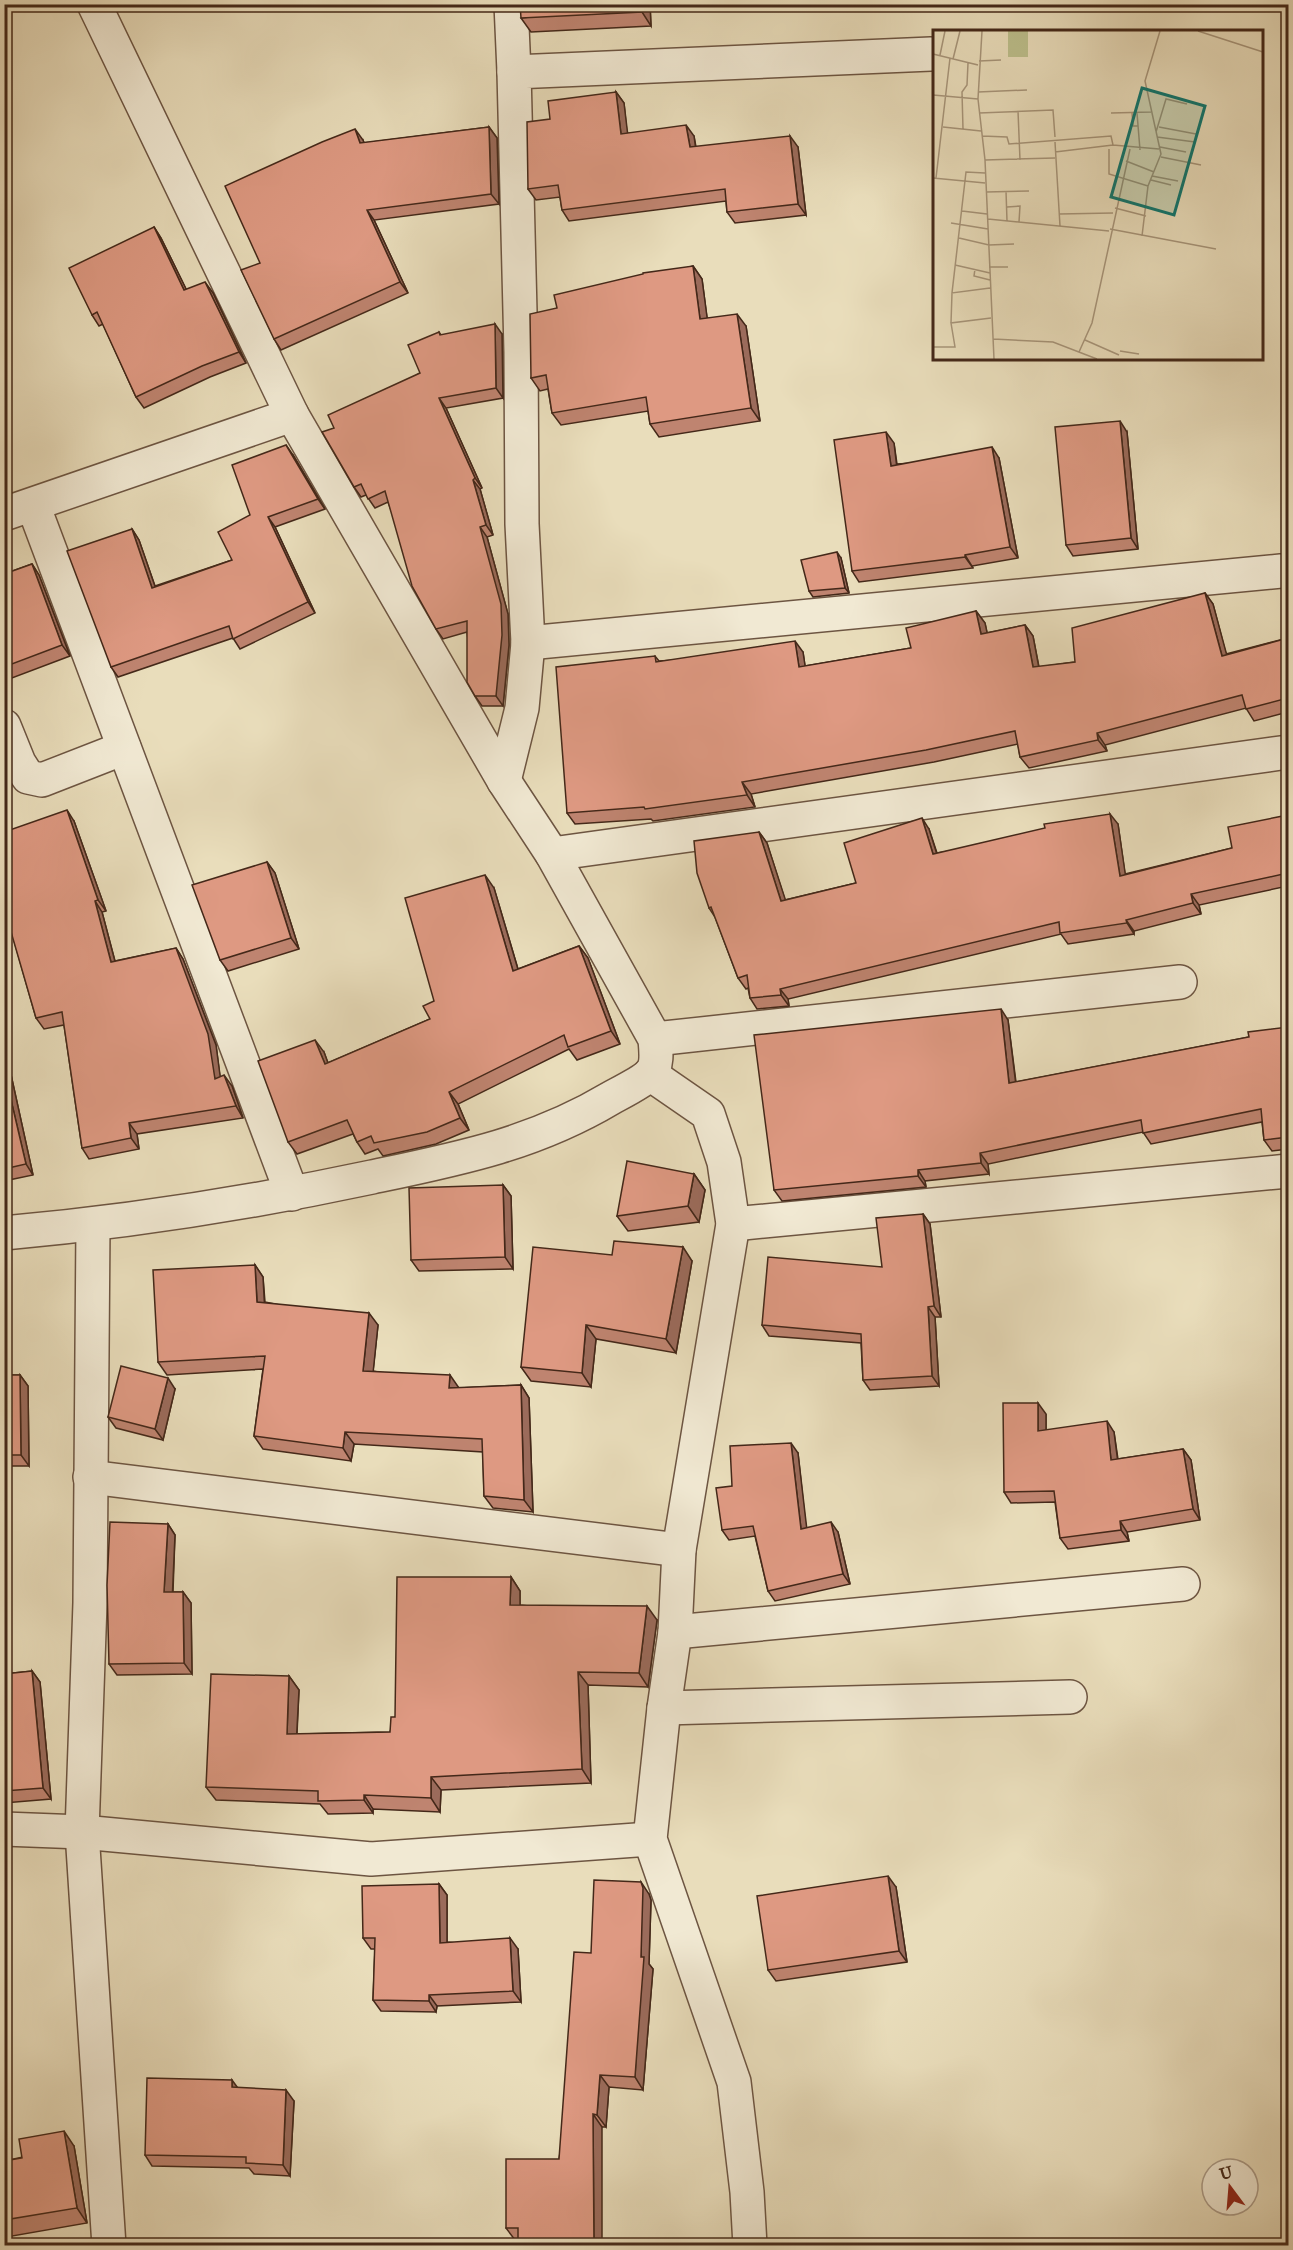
<svg xmlns="http://www.w3.org/2000/svg" width="1293" height="2250" font-family="'IM FELL Great Primer',serif">
	<rect width="100%" height="100%" fill="#e9ddbb"/>
	<filter id="stains"><feTurbulence type="fractalNoise" baseFrequency=".00333" numOctaves="4"/><feColorMatrix values="0 0 0 0 .2 0 0 0 0 .09 0 0 0 0 .02 0 0 0 .5 -.17"/></filter>
	<radialGradient id="worn" r=".72"><stop offset=".6" stop-color="#630" stop-opacity="0"/><stop offset="1" stop-color="#630" stop-opacity=".3"/></radialGradient>
	<g fill="none" stroke-linecap="round" stroke-linejoin="round">
		<defs>
			<g id="minor">
				<path d="M511 4 514 72"/>
				<path d="M33 505 292 1194"/>
				<path d="M4 514 292 415"/>
				<path d="M528 643 1281 571"/>
				<path d="M4 726 19 763 28 777 42 780 124 748"/>
				<path d="M504 781 522 708 528 643 522 524 521 352 514 72 931 54"/>
				<path d="M552 854 1288 752"/>
				<path d="M655 1039 1180 982"/>
				<path d="M650 1074 708 1114 724 1162 733 1224 679 1550 675 1632 664 1708 650 1839 734 2082 747 2192 750 2246"/>
				<path d="M733 1224 1288 1171"/>
				<path d="M93 1225 90 1603 82 1832 109 2246"/>
				<path d="M4 1233C128 1222 250 1203 372 1177 458 1159 534 1144 611 1098 620 1093 644 1081 650 1074 658 1066 656 1050 655 1039L552 854 504 781 292 415 94 4"/>
				<path d="M90 1477 679 1550"/>
				<path d="M675 1632 1183 1584"/>
				<path d="M664 1708 1070 1697"/>
				<path d="M4 1829 82 1832 371 1859 650 1839"/>
			</g>
		</defs>
		<!-- minor casing -->
		<use href="#minor" stroke="#6d5542" stroke-width="36"/>
		<!-- minor -->
		<use href="#minor" stroke="#f1e9d3" stroke-width="33"/>
	</g>
	<!-- wall -->
	<g fill="#bf8470" stroke="#442819" stroke-width="1.5">
		<path d="M650 4 651 26 531 32 521 18Z"/>
		<path d="M851 4H890L856 11Z"/>
		<path d="M616 92 624 103 627 133 694 136 696 147H798L806 215 735 223 727 212 726 201 569 221 562 210 560 197 536 200 528 189 550 119Z"/>
		<path d="M489 127 497 138 499 204 374 220 408 293 281 350 274 339 260 263 363 140 364 143Z"/>
		<path d="M154 227 161 238 186 289 213 293 246 363 210 377 144 408 136 397 103 324 99 326 92 315Z"/>
		<path d="M693 266 702 279 707 318 746 326 760 421 659 437 650 424 648 411 561 425 552 413 548 389 540 391 531 378 557 308Z"/>
		<path d="M439 332 441 335 502 334 503 398 446 408 482 488 480 489 493 535 487 537 508 614 509 645 503 706H482L475 696 467 632 443 639 436 629 388 502 375 508 366 495 361 497 354 487 334 428 420 373Z"/>
		<path d="M1127 432 1138 549 1073 556 1066 545Z"/>
		<path d="M894 443 897 464 999 458 1018 558 972 566 973 568 859 582 852 571Z"/>
		<path d="M293 455 325 509 275 527 315 613 240 649 233 638 118 677 111 667 132 529 139 540 155 586 232 560 250 515Z"/>
		<path d="M841 558 849 593 813 597 809 591Z"/>
		<path d="M32 564 39 575 70 656 4 681V574Z"/>
		<path d="M1205 593 1213 604 1226 654 1288 638V712L1254 721 1246 708 1105 745 1107 751 1029 768 1020 757 1018 744 934 762 751 794 755 807 653 821 651 819 575 824 567 813 655 656 659 661 803 652 805 666 911 648 976 611 985 623 987 633 1025 625 1033 636 1039 667 1075 662Z"/>
		<path d="M1288 815V886L1199 905 1201 914 1134 931V934L1068 944 1061 934 788 999 789 1006 757 1009 750 998 748 988 746 989 738 978 715 917 709 908 759 832 767 843 785 900 856 883 929 829 937 853 1118 824 1125 874 1232 848Z"/>
		<path d="M74 821 106 911 102 912 115 961 176 948 183 959 216 1045 220 1077 232 1086 243 1118 137 1134 139 1149 89 1159 82 1148 64 1025 44 1029 36 1018 11 930 4 932V865Z"/>
		<path d="M267 862 275 873 299 949 228 971 220 960Z"/>
		<path d="M494 888 518 969 579 946 588 958 620 1044 577 1060 569 1049 458 1104 469 1130 436 1144 383 1156 378 1149 365 1154 357 1142 353 1134 297 1154 288 1142 324 1052 328 1063 430 1019 434 1001Z"/>
		<path d="M1008 1020 1016 1082 1249 1037 1288 1028V1149L1272 1151 1264 1140 1262 1122 1151 1144 1143 1132 988 1164 989 1174 925 1181 926 1187 782 1201 774 1190Z"/>
		<path d="M4 1050 6 1052 33 1175 4 1181Z"/>
		<path d="M694 1174 705 1190 699 1222 628 1231 617 1216Z"/>
		<path d="M503 1185 511 1196 513 1269 419 1271 411 1260Z"/>
		<path d="M923 1214 930 1224 941 1317H935L939 1386 870 1390 863 1380 861 1343 769 1336 762 1325 882 1267Z"/>
		<path d="M612 1255 692 1261 676 1353 596 1339 591 1387 531 1381 521 1367Z"/>
		<path d="M255 1265 263 1277 265 1302 378 1325 373 1371 459 1388 521 1385 529 1398 533 1512 493 1508 484 1496 483 1452 354 1444 351 1461 263 1449 254 1436 263 1369 167 1375 158 1362Z"/>
		<path d="M4 1375H20L28 1386 29 1466H4Z"/>
		<path d="M175 1389 163 1440 116 1428 108 1417Z"/>
		<path d="M1046 1414V1430L1114 1432 1118 1459 1183 1449 1191 1460 1200 1520 1127 1532 1129 1541 1068 1549 1060 1538 1055 1502 1011 1503 1004 1492Z"/>
		<path d="M798 1453 806 1528 838 1532 850 1584 775 1601 768 1591 755 1536 729 1540 722 1530 732 1486Z"/>
		<path d="M168 1524 175 1535 173 1592H183L191 1603 192 1674 117 1675 109 1664Z"/>
		<path d="M511 1577 520 1591V1605L657 1620 648 1687 588 1685 591 1783 441 1790 440 1812 373 1809V1813L328 1814 320 1804 216 1800 206 1787 289 1676 299 1690 297 1734 390 1732 395 1717Z"/>
		<path d="M32 1671 40 1682 51 1799 4 1803V1674Z"/>
		<path d="M439 1884 447 1895V1942L518 1949 521 2002 437 2006 436 2012 381 2011 373 2000 375 1949H371L363 1938Z"/>
		<path d="M896 1887 907 1962 776 1981 768 1970Z"/>
		<path d="M649 1894 651 1900 649 1964 653 1969 643 2090 609 2087 606 2127H602L518 2240H515L506 2228 559 2159 591 1953Z"/>
		<path d="M237 2088 294 2101 290 2176 254 2174 249 2168 152 2166 145 2155Z"/>
		<path d="M74 2146 87 2223 6 2237 8 2246H4V2161Z"/>
	</g>
	<!-- shaded-wall -->
	<g fill="#9b6b5b" stroke="#442819" stroke-width="1.5">
		<path d="M641 4H650L651 26 642 12Z"/>
		<path d="M616 92 624 103 629 145 621 134Z"/>
		<path d="M686 125 694 136 697 158 690 147Z"/>
		<path d="M489 127 497 138 499 204 491 194Z"/>
		<path d="M355 129 363 140 368 154 360 143Z"/>
		<path d="M790 136 798 147 806 215 798 204Z"/>
		<path d="M367 210 374 220 408 293 400 282Z"/>
		<path d="M154 227 161 238 192 301 184 290Z"/>
		<path d="M693 266 702 279 709 332 700 319Z"/>
		<path d="M205 282 213 293 246 363 239 352Z"/>
		<path d="M737 314 746 326 760 421 751 408Z"/>
		<path d="M495 324 502 334 503 398 496 388Z"/>
		<path d="M439 398 446 408 482 488 475 478Z"/>
		<path d="M1120 421 1127 432 1138 549 1131 538Z"/>
		<path d="M886 432 894 443 898 477 891 466Z"/>
		<path d="M286 445 293 455 325 509 318 499Z"/>
		<path d="M992 447 999 458 1018 558 1010 547Z"/>
		<path d="M473 480 480 489 493 535 486 525Z"/>
		<path d="M268 517 275 527 315 613 308 602Z"/>
		<path d="M480 527 487 537 508 614 509 645 503 706 496 696Z"/>
		<path d="M132 529 139 540 159 598 152 588Z"/>
		<path d="M837 552 841 558 849 593 845 588Z"/>
		<path d="M965 555 972 566 973 568 965 557Z"/>
		<path d="M32 564 39 575 70 656 62 645Z"/>
		<path d="M1205 593 1213 604 1230 667 1222 656Z"/>
		<path d="M976 611 985 623 990 646 981 634Z"/>
		<path d="M1025 625 1033 636 1041 679 1033 667Z"/>
		<path d="M795 641 803 652 807 679 799 667Z"/>
		<path d="M1097 733 1105 745 1107 751 1098 740Z"/>
		<path d="M742 782 751 794 755 807 747 795Z"/>
		<path d="M67 810 74 821 106 911 98 900Z"/>
		<path d="M1110 814 1118 824 1127 886 1120 876Z"/>
		<path d="M922 818 929 829 940 864 933 854Z"/>
		<path d="M759 832 767 843 789 911 781 901Z"/>
		<path d="M267 862 275 873 299 949 291 938Z"/>
		<path d="M485 875 494 888 522 983 513 971Z"/>
		<path d="M1191 894 1199 905 1201 914 1193 903Z"/>
		<path d="M95 901 102 912 118 973 111 962Z"/>
		<path d="M1126 920 1134 931V934L1127 923Z"/>
		<path d="M579 946 588 958 620 1044 611 1031Z"/>
		<path d="M176 948 183 959 216 1045 222 1090 215 1079Z"/>
		<path d="M780 989 788 999 789 1006 781 995Z"/>
		<path d="M1001 1009 1008 1020 1017 1094 1009 1083Z"/>
		<path d="M315 1040 324 1052 333 1077 325 1064Z"/>
		<path d="M4 1050 6 1052 33 1175 26 1164 4 1070Z"/>
		<path d="M224 1075 232 1086 243 1118 236 1106Z"/>
		<path d="M449 1092 458 1104 469 1130 460 1118Z"/>
		<path d="M129 1123 137 1134 139 1149 131 1138Z"/>
		<path d="M980 1153 988 1164 989 1174 981 1163Z"/>
		<path d="M918 1170 925 1181 926 1187 918 1176Z"/>
		<path d="M694 1174 705 1190 699 1222 688 1206Z"/>
		<path d="M503 1185 511 1196 513 1269 505 1257Z"/>
		<path d="M923 1214 930 1224 941 1317 934 1306Z"/>
		<path d="M683 1247 692 1261 676 1353 666 1339Z"/>
		<path d="M255 1265 263 1277 265 1314 257 1302Z"/>
		<path d="M928 1307 935 1317 939 1386 932 1376Z"/>
		<path d="M369 1313 378 1325 372 1383 363 1371Z"/>
		<path d="M586 1325 596 1339 591 1387 582 1373Z"/>
		<path d="M20 1375 28 1386 29 1466 21 1455Z"/>
		<path d="M450 1375 459 1388H449Z"/>
		<path d="M168 1378 175 1389 163 1440 155 1429Z"/>
		<path d="M521 1385 529 1398 533 1512 524 1500Z"/>
		<path d="M1038 1403 1046 1414V1442L1038 1431Z"/>
		<path d="M1107 1421 1114 1432 1119 1471 1111 1460Z"/>
		<path d="M345 1432 354 1444 351 1461 343 1448Z"/>
		<path d="M791 1443 798 1453 808 1539 801 1529Z"/>
		<path d="M1183 1449 1191 1460 1200 1520 1193 1509Z"/>
		<path d="M1120 1521 1127 1532 1129 1541 1121 1530Z"/>
		<path d="M831 1522 838 1532 850 1584 843 1574Z"/>
		<path d="M168 1524 175 1535 172 1603 164 1592Z"/>
		<path d="M511 1577 520 1591V1618L510 1605Z"/>
		<path d="M183 1592 191 1603 192 1674 184 1663Z"/>
		<path d="M647 1606 657 1620 648 1687 639 1673Z"/>
		<path d="M32 1671 40 1682 51 1799 43 1788Z"/>
		<path d="M578 1672 588 1685 591 1783 582 1769Z"/>
		<path d="M289 1676 299 1690 296 1747 287 1734Z"/>
		<path d="M431 1777 441 1790 440 1812 431 1798Z"/>
		<path d="M364 1795 373 1809V1813L364 1800Z"/>
		<path d="M888 1876 896 1887 907 1962 899 1951Z"/>
		<path d="M641 1882 649 1894 651 1900 649 1964 653 1969 643 2090 635 2077 641 1957Z"/>
		<path d="M439 1884 447 1895V1954L440 1943Z"/>
		<path d="M510 1938 518 1949 521 2002 513 1991Z"/>
		<path d="M429 1995 437 2006 436 2012 429 2001Z"/>
		<path d="M600 2075 609 2087 606 2127 597 2115Z"/>
		<path d="M232 2080 240 2091 232 2087Z"/>
		<path d="M286 2090 294 2101 290 2176 283 2165Z"/>
		<path d="M593 2114 602 2127V2246H594Z"/>
		<path d="M64 2131 74 2146 87 2223 77 2208Z"/>
		<path d="M4 2234 6 2237 8 2246 4 2242Z"/>
	</g>
	<!-- building -->
	<g fill="#de9982" stroke="#442819" stroke-width="1.5">
		<path d="M520 4H641L642 12 521 18Z"/>
		<path d="M616 92 621 134 686 125 690 147 790 136 798 204 727 212 725 189 562 210 558 185 528 189 527 122 550 119 548 101Z"/>
		<path d="M489 127 491 194 367 210 400 282 274 339 241 270 260 263 225 186 322 142 355 129 360 143Z"/>
		<path d="M154 227 184 290 205 282 239 352 202 366 136 397 97 312 92 315 69 268Z"/>
		<path d="M693 266 700 319 737 314 751 408 650 424 646 397 552 413 546 375 531 378 530 314 557 308 554 295 643 274V273Z"/>
		<path d="M495 324 496 388 439 398 475 478 473 480 486 525 480 527 501 604 502 635 496 696H475L467 682V621L436 629 412 586 385 491 368 499 361 484 354 487 322 432 334 428 328 415 420 373 408 345 439 332 440 335Z"/>
		<path d="M1120 421 1131 538 1066 545 1055 427Z"/>
		<path d="M886 432 891 466 992 447 1010 547 965 555V557L852 571 834 440Z"/>
		<path d="M286 445 318 499 268 517 308 602 233 639 229 626 111 667 67 551 132 529 152 588 232 560 218 532 250 515 232 465Z"/>
		<path d="M837 552 845 588 809 591 801 560Z"/>
		<path d="M32 564 62 645 4 667V574Z"/>
		<path d="M1205 593 1222 656 1288 638V698L1246 709 1242 695 1097 733 1098 740 1020 757 1015 731 926 750 742 782 747 795 645 809 644 807 567 813 556 667 655 656 656 662 795 641 799 667 911 648 906 628 976 611 981 634 1025 625 1033 667 1075 662 1072 628Z"/>
		<path d="M67 810 98 900 95 901 111 962 176 948 208 1034 215 1079 224 1075 236 1106 129 1123 131 1138 82 1148 62 1012 36 1018 7 918 4 919V865H6L4 860V832Z"/>
		<path d="M1110 814 1120 876 1232 848 1228 827 1288 815V873L1191 894 1193 903 1126 920 1127 923 1060 933 1059 922 780 989 781 995 750 998 747 975 738 978 711 907 709 908 697 873 694 841 759 832 781 901 856 883 844 843 922 818 933 854 1045 828 1044 824Z"/>
		<path d="M267 862 291 938 220 960 192 885Z"/>
		<path d="M485 875 513 971 579 946 611 1031 568 1047 564 1035 449 1092 460 1118 427 1132 374 1143 371 1136 357 1142 347 1120 288 1142 258 1061 315 1040 325 1064 430 1019 423 1006 434 1001 405 898Z"/>
		<path d="M1001 1009 1009 1083 1249 1037 1248 1032 1288 1027V1137L1264 1140 1261 1109 1143 1133 1141 1120 980 1153 981 1163 918 1170V1176L774 1190 754 1035Z"/>
		<path d="M4 1070 26 1164 4 1169Z"/>
		<path d="M627 1161 694 1174 688 1206 617 1216Z"/>
		<path d="M503 1185 505 1257 411 1260 409 1188Z"/>
		<path d="M923 1214 934 1306 928 1307 932 1376 863 1380 861 1334 762 1325 768 1257 882 1267 876 1218Z"/>
		<path d="M614 1241 683 1247 666 1339 586 1325 582 1373 521 1367 533 1247 612 1255Z"/>
		<path d="M255 1265 257 1302 369 1313 363 1371 450 1375 449 1388 521 1385 524 1500 484 1496 482 1439 345 1432 343 1448 254 1436 265 1356 158 1362 153 1270Z"/>
		<path d="M121 1366 168 1378 155 1429 108 1417Z"/>
		<path d="M4 1375H20L21 1455H4Z"/>
		<path d="M1003 1403H1038V1431L1107 1421 1111 1460 1183 1449 1193 1509 1120 1521 1121 1530 1060 1538 1054 1491 1004 1492Z"/>
		<path d="M791 1443 801 1529 831 1522 843 1574 768 1591 753 1526 722 1530 716 1488 732 1486 730 1446Z"/>
		<path d="M110 1522 168 1524 164 1592H183L184 1663 109 1664 107 1585Z"/>
		<path d="M397 1577H511L510 1605 647 1606 639 1673 578 1672 582 1769 431 1777V1798L364 1795V1800L318 1801V1791L206 1787 211 1674 289 1676 287 1734 390 1732 391 1717H395Z"/>
		<path d="M32 1671 43 1788 4 1791V1674Z"/>
		<path d="M888 1876 899 1951 768 1970 757 1896Z"/>
		<path d="M594 1880 641 1882 643 1888 641 1957H644L635 2077 600 2075 597 2115 593 2114 594 2246H518V2228H506V2159H559L574 1952 591 1953Z"/>
		<path d="M439 1884 440 1943 510 1938 513 1991 429 1995V2001L373 2000 375 1938H363L362 1886Z"/>
		<path d="M147 2078 232 2080V2087L286 2090 283 2165 246 2163V2157L145 2155Z"/>
		<path d="M64 2131 77 2208 4 2220V2161L22 2158 19 2139Z"/>
	</g>
	<!-- overview -->
	<g transform="translate(933 30)">
		<rect width="330" height="330" fill="#e9ddbb"/>
		<path d="M75 1H95V27H75Z" fill="#bcbf8c"/>
		<path fill="none" stroke="#a7957a" stroke-width="1.5" d="M49 1 45 69 52 130 61 329M265 1 330 22M0 24 45 35M7 25 12 1M20 29 27 1M46 31 68 30M45 62 94 60M0 65 45 69M85 81 87 130M46 83 120 80 122 107M178 83 218 82M199 83 200 96H205M204 83 207 120M10 97 48 101M226 97 263 104M30 99 29 62 34 55 35 33M223 102 233 69 254 74M49 106 74 107 76 114 178 106 180 115M224 107 262 112M122 112 127 196M227 117 253 122M176 119V144L215 156M122 122 180 115 226 119M228 127 268 135M52 130 122 128M193 131 221 142M52 143 33 142 19 263 57 258M219 146 245 151M0 148 52 153M3 148 17 28M218 150 238 155M73 161 74 191M53 162 96 161M74 177 87 176 86 192M182 178 213 186M29 181 54 184M126 184 180 183M55 189 176 201M18 193 55 199M177 199 283 219M209 206 215 156 228 124 212 51 227 1M26 208 56 215 81 214M22 235 57 243M56 237H75M42 239 41 246 57 250M18 293 19 263M60 309 120 312 164 329M152 310 186 325M0 317H22L18 293 58 288M187 321 206 324M146 322 159 293 197 119"/>
		<path fill="#0f766e" fill-opacity="0.15" stroke="#0f766e" stroke-width="3" d="M209 58 272 76 241 185 178 167Z"/>
		<rect width="330" height="330" fill="none" stroke="#442819" stroke-width="3"/>
	</g>
	<!-- margin -->
	<rect width="1293" height="2250" fill="none" stroke="#e9ddbb" stroke-width="24"/>
	<rect x="6" y="6" width="1281" height="2238" fill="none" stroke="#442819" stroke-width="3"/>
	<rect x="12" y="12" width="1269" height="2226" fill="none" stroke="#442819" stroke-width="1.5"/>
	<!-- north arrow -->
	<g transform="translate(1230 2187) rotate(344)"><circle r="28" fill="#f1e9d3" stroke="#ac9c89" stroke-width="1.5"/>
	<path d="M0-4.5L10 22L0 15L-10 22Z" fill="#8f2418"/>
	<text y="-9" font-size="16" font-weight="bold" text-anchor="middle" fill="#442819">U</text>
	</g>
	<rect width="100%" height="100%" filter="url(#stains)"/>
	<rect width="100%" height="100%" fill="url(#worn)"/>
</svg>
